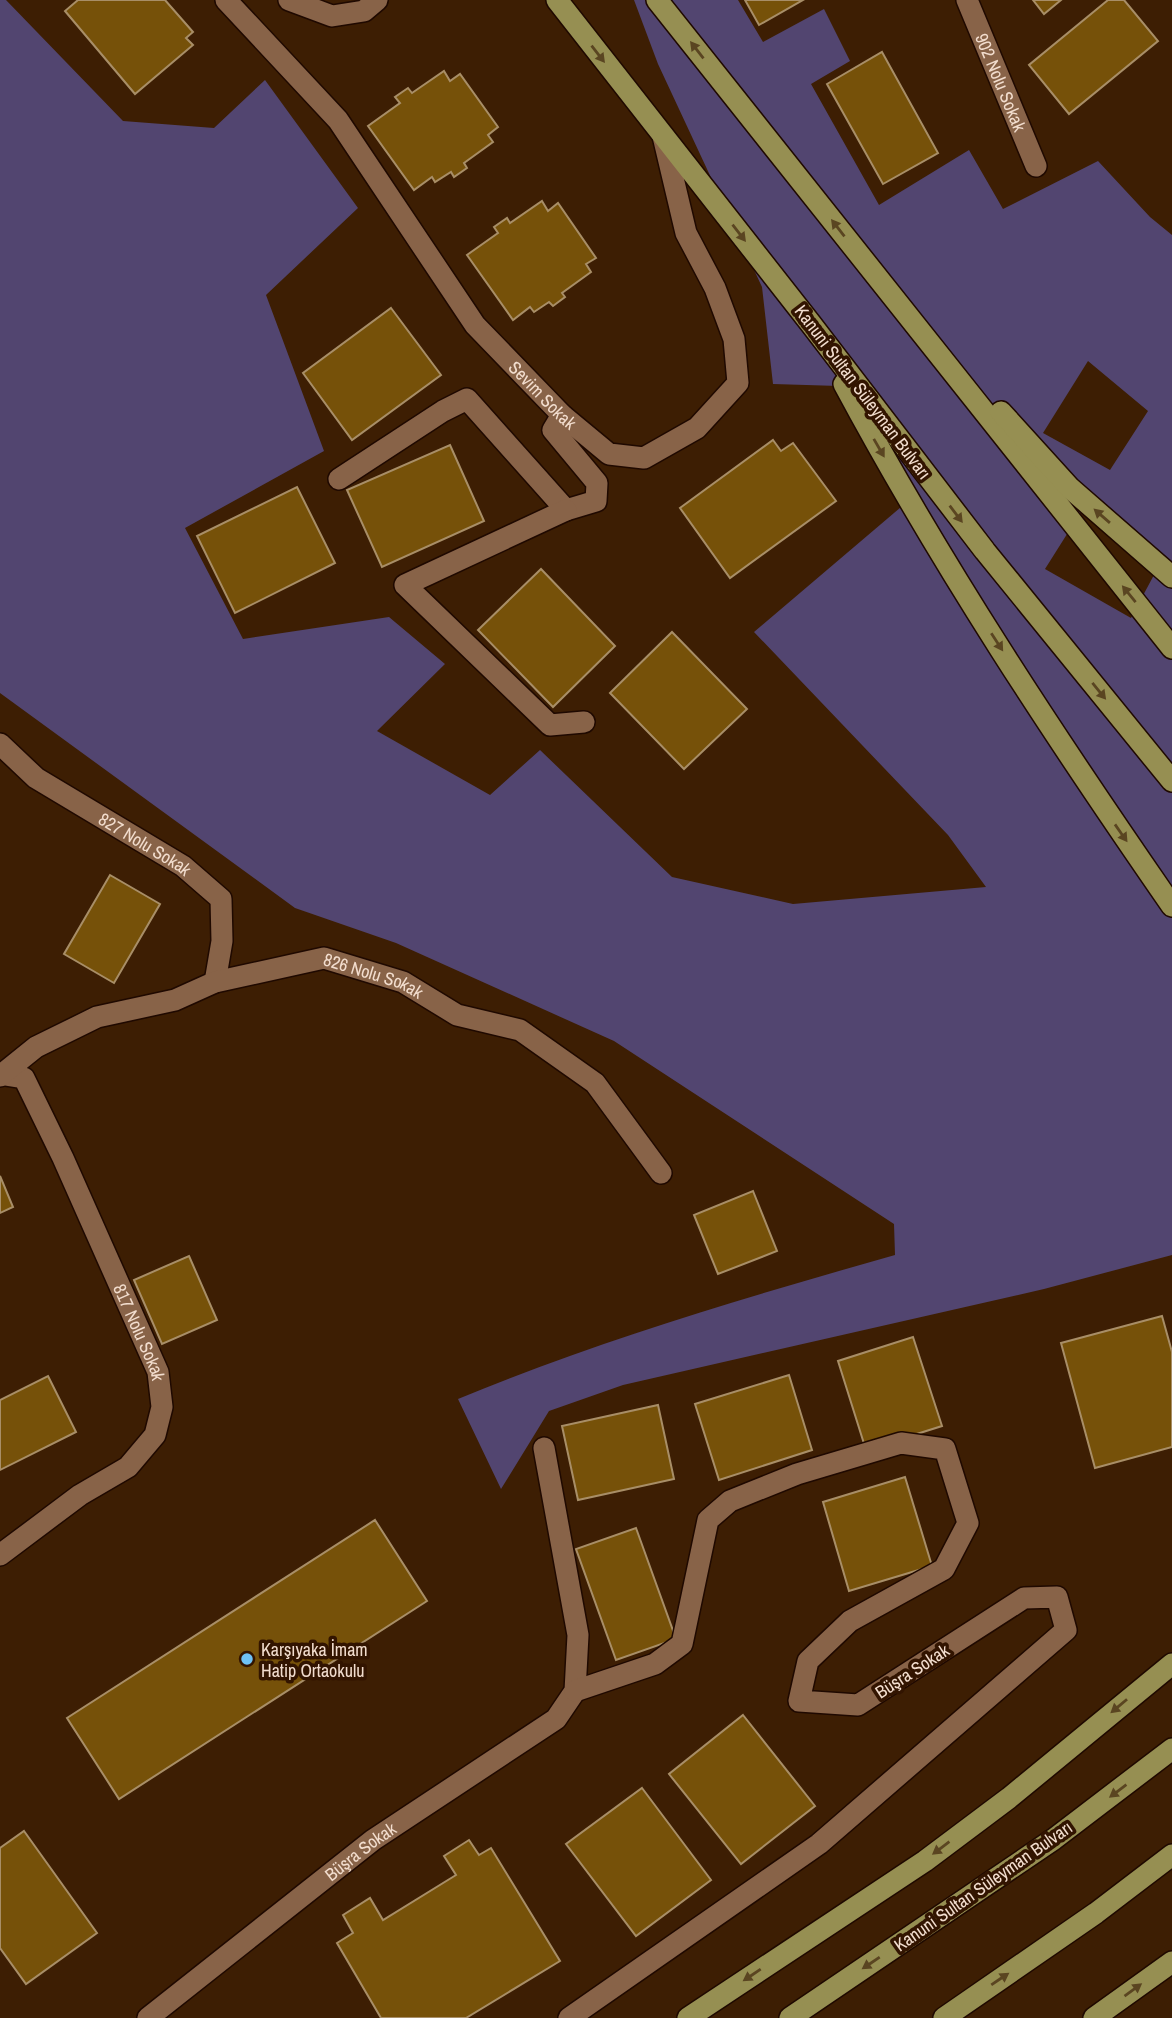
<svg xmlns="http://www.w3.org/2000/svg" width="1172" height="2018" font-family="'Archivo Narrow',sans-serif">
	<rect width="100%" height="100%" fill="#3d1e03"/>
	<!-- green -->
	<path fill="#524570" fill-rule="evenodd" d="M0 0H6L123 121 214 128 265 80 358 208 266 295 324 451 185 528 243 639 389 617 445 664 377 731 490 795 540 750 672 877 793 904 986 887 948 835 754 632 914 496 839 386 773 384 762 287 658 64 634 0H738L763 42 824 9 850 61 811 84 879 205 969 150 1003 209 1098 161 1150 217 1172 235V1255L1044 1289 623 1385 549 1411 501 1489 458 1399C600 1340 747 1297 895 1255L894 1224 614 1041 396 943 295 908 0 693ZM1088 361 1148 411 1110 470 1043 433ZM1086 504 1163 558 1131 618 1045 569Z"/>
	<!-- building -->
	<g fill="#765109" stroke="#a88e67" stroke-width="2">
		<path d="M78 0H165L193 32 186 38 193 45 135 94 65 11Z"/>
		<path d="M745 0H803L759 25Z"/>
		<path d="M1033 0H1061L1044 14Z"/>
		<path d="M1108 0H1124L1158 41 1069 114 1029 65Z"/>
		<path d="M882 52 938 153 883 184 827 84Z"/>
		<path d="M444 71 450 81 460 74 498 127 488 135 493 142 464 163 467 168 454 177 451 172 435 182 432 177 414 190 368 126 400 103 395 97 408 88 412 93Z"/>
		<path d="M542 201 548 211 558 203 596 258 586 264 591 272 562 293 565 297 553 306 549 302 534 312 530 307 513 320 467 255 498 233 494 227 507 218 510 223Z"/>
		<path d="M391 308 441 375 352 440 303 373Z"/>
		<path d="M773 440 781 451 793 443 836 501 730 578 680 508Z"/>
		<path d="M450 445 484 521 382 567 347 490Z"/>
		<path d="M297 487 335 563 235 613 197 536Z"/>
		<path d="M541 569 615 646 553 707 478 630Z"/>
		<path d="M672 632 747 709 684 769 610 693Z"/>
		<path d="M110 875 160 904 114 983 64 954Z"/>
		<path d="M0 1176 13 1207 0 1213Z"/>
		<path d="M753 1191 777 1251 718 1274 694 1215Z"/>
		<path d="M189 1256 217 1320 162 1344 134 1280Z"/>
		<path d="M1162 1316 1172 1352V1447L1095 1468 1061 1343Z"/>
		<path d="M913 1337 942 1426 866 1450 838 1361Z"/>
		<path d="M789 1375 812 1450 719 1480 695 1404Z"/>
		<path d="M48 1376 76 1432 0 1470V1400Z"/>
		<path d="M658 1405 674 1479 578 1500 562 1426Z"/>
		<path d="M905 1477 932 1566 849 1591 823 1502Z"/>
		<path d="M375 1520 427 1601 119 1799 67 1718Z"/>
		<path d="M636 1528 676 1639 616 1660 576 1549Z"/>
		<path d="M743 1715 815 1806 741 1864 669 1774Z"/>
		<path d="M642 1788 711 1880 636 1936 566 1844Z"/>
		<path d="M24 1831 97 1933 26 1984 0 1948V1848Z"/>
		<path d="M469 1840 479 1855 491 1848 560 1961 466 2018H381L337 1943 353 1933 343 1915 370 1898 383 1920 456 1875 444 1856Z"/>
	</g>
	<g fill="none" stroke-linecap="round" stroke-linejoin="round">
		<defs>
			<g id="minor">
				<path id="s1" d="M226 0 338 120 475 325 562 415 609 454 644 458 697 428 738 383 734 339 715 288 686 233 663 136"/>
				<path d="M289 0 332 16 364 11 377 0"/>
				<path id="s2" d="M967 0 1036 166"/>
				<path d="M339 479 443 411 467 399 566 510 596 501 597 483 553 430 562 415"/>
				<path d="M566 510 405 585 550 725 584 722"/>
				<path id="s3" d="M0 744 36 778 183 866 221 899 222 941 215 982"/>
				<path id="s4" d="M0 1074 24 1078 63 1158 158 1372 162 1407 155 1435 128 1467 80 1495 0 1555"/>
				<path id="s5" d="M0 1076 36 1047 97 1017 175 1000 215 982 324 958 403 982 457 1015 520 1030 595 1083 661 1173"/>
				<path id="s6" d="M148 2018 373 1840 556 1719 575 1691 578 1635 544 1448"/>
				<path d="M569 2018 819 1844 1066 1630 1057 1597 1024 1598 858 1705 799 1701 808 1661 850 1621 944 1569 968 1523 945 1449 901 1443 797 1474 730 1501 708 1520 682 1644 655 1664 575 1691"/>
			</g>
			<g id="major">
				<path d="M557 0 811 324 985 551 1172 781"/>
				<path d="M657 0 1172 648"/>
				<path d="M844 384C941 565 1055 737 1172 906"/>
				<path d="M1001 412 1070 488 1172 577"/>
				<path d="M688 2018 925 1861 1009 1798 1172 1664"/>
				<path d="M790 2018 1054 1839 1172 1749"/>
				<path d="M944 2018 1096 1913 1172 1855"/>
				<path d="M1094 2018 1172 1962"/>
			</g>
		</defs>
		<!-- minor casing -->
		<use href="#minor" stroke="#1f0900" stroke-width="24"/>
		<!-- major casing -->
		<use href="#major" stroke="#1f0900" stroke-width="24"/>
		<!-- minor -->
		<use href="#minor" stroke="#886348" stroke-width="21"/>
		<!-- major -->
		<use href="#major" stroke="#968f52" stroke-width="21"/>
	</g>
	<!-- one-way arrows -->
	<defs><path id="oneway-solid" d="M-6-.8H1V-3.2L6.5 0L1 3.2V.8H-6Z" transform="scale(1.75)"/></defs>
	<g fill="#5a4521">
		<use href="#oneway-solid" transform="translate(697 50) rotate(-128)"/>
		<use href="#oneway-solid" transform="translate(598 54) rotate(52)"/>
		<use href="#oneway-solid" transform="translate(838 228) rotate(-128)"/>
		<use href="#oneway-solid" transform="translate(739 233) rotate(52)"/>
		<use href="#oneway-solid" transform="translate(879 448) rotate(60)"/>
		<use href="#oneway-solid" transform="translate(956 514) rotate(53)"/>
		<use href="#oneway-solid" transform="translate(1102 516) rotate(-139)"/>
		<use href="#oneway-solid" transform="translate(1129 594) rotate(-129)"/>
		<use href="#oneway-solid" transform="translate(997 642) rotate(57)"/>
		<use href="#oneway-solid" transform="translate(1099 691) rotate(51)"/>
		<use href="#oneway-solid" transform="translate(1121 833) rotate(55)"/>
		<use href="#oneway-solid" transform="translate(1119 1706) rotate(140)"/>
		<use href="#oneway-solid" transform="translate(1118 1791) rotate(143)"/>
		<use href="#oneway-solid" transform="translate(941 1848) rotate(143)"/>
		<use href="#oneway-solid" transform="translate(871 1963) rotate(146)"/>
		<use href="#oneway-solid" transform="translate(752 1975) rotate(146)"/>
		<use href="#oneway-solid" transform="translate(1000 1979) rotate(-34)"/>
		<use href="#oneway-solid" transform="translate(1133 1990) rotate(-36)"/>
	</g>
	<!-- markers -->
	<circle fill="#6fc2f4" stroke="#321400" stroke-width="2.5" cx="247" cy="1659" r="7"/>
	<g text-anchor="middle" dominant-baseline="central" stroke-width="7" stroke-linejoin="round" paint-order="stroke">
		<!-- street labels -->
		<g font-size="18" fill="#f2ddce" stroke="#321400">
			<text stroke="none"><textPath href="#s2" startOffset="89">902 Nolu Sokak</textPath></text>
			<text transform="translate(863 392) rotate(53)">Kanuni Sultan Süleyman Bulvarı</text>
			<text stroke="none"><textPath href="#s1" startOffset="508">Sevim Sokak</textPath></text>
			<text stroke="none"><textPath href="#s3" startOffset="177">827 Nolu Sokak</textPath></text>
			<text stroke="none"><textPath href="#s5" startOffset="402">826 Nolu Sokak</textPath></text>
			<text stroke="none"><textPath href="#s4" startOffset="304">817 Nolu Sokak</textPath></text>
			<text transform="translate(912 1671) rotate(-33)">Büşra Sokak</text>
			<text stroke="none"><textPath href="#s6" startOffset="270">Büşra Sokak</textPath></text>
			<text transform="translate(983 1886) rotate(-35)">Kanuni Sultan Süleyman Bulvarı</text>
		</g>
		<!-- poi labels -->
		<g font-size="18" fill="#f2ddce" stroke="#321400" text-anchor="start">
			<text x="261" y="1649">Karşıyaka İmam<tspan x="261" dy="21">Hatip Ortaokulu</tspan></text>
		</g>
	</g>
</svg>
